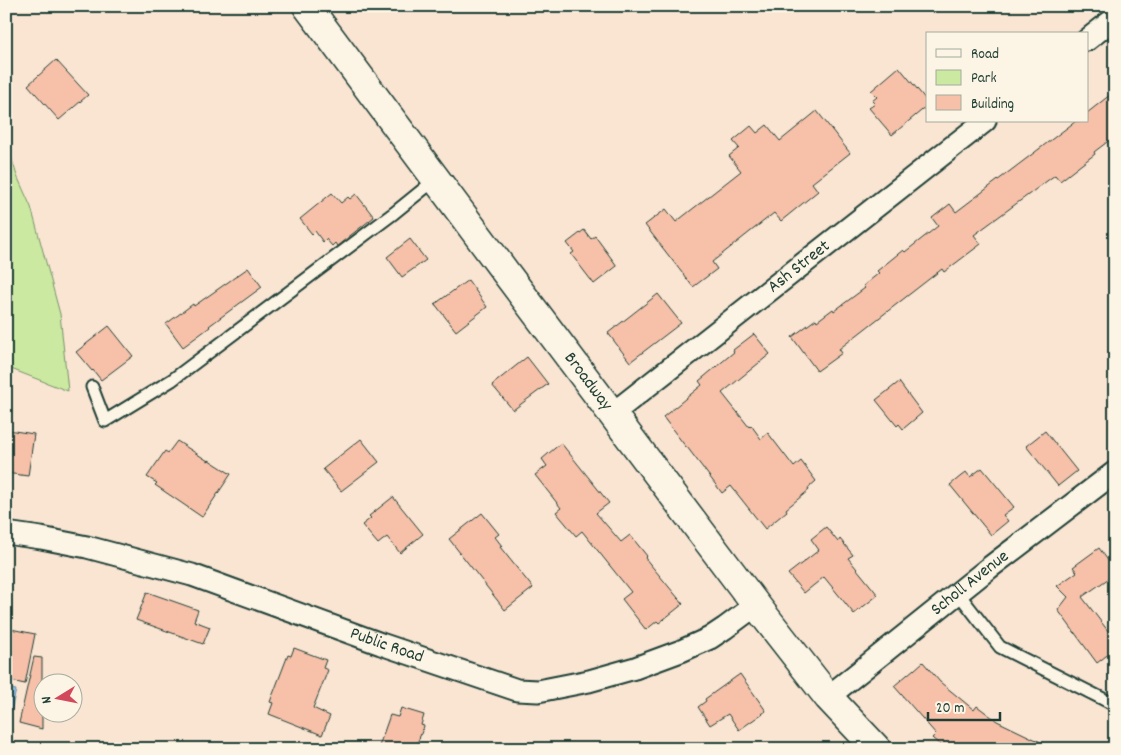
<svg xmlns="http://www.w3.org/2000/svg" width="1121" height="755" font-family="Dekko,sans-serif">
	<rect width="100%" height="100%" fill="#fae5d3"/>
	<filter id="ink" filterUnits="userSpaceOnUse"><feTurbulence type="fractalNoise" baseFrequency=".02" numOctaves="2"/><feDisplacementMap in="SourceGraphic" scale="10" xChannelSelector="R" yChannelSelector="G"/><feConvolveMatrix kernelMatrix="1 2 1 2 8 2 1 2 1" color-interpolation-filters="sRGB"/></filter>
	<g filter="url(#ink)">
		<!-- green -->
		<path fill="#cbe9a0" stroke="#75936a" d="M6 140 17 176 31 207 60 314 68 391 6 367Z"/>
		<!-- water -->
		<path fill="#92c0ec" stroke="#648ca2" d="M6 688 16 690 11 711 6 710Z"/>
		<!-- building -->
		<g fill="#f7c1a9" stroke="#1f3d34">
			<path d="M56 60 88 95 59 120 28 85Z"/>
			<path d="M899 67 927 101V106L892 135 869 108 875 104 872 101 877 97 871 91Z"/>
			<path d="M1115 91V136L1094 152 1095 154 1060 181 1055 175 974 235 981 244 944 272 942 269 839 349 842 353 817 371 792 337 816 319 817 321 833 309 834 311 865 288 863 286 879 273 877 271 903 250 905 252 938 226 932 218 950 204 956 212 1076 121H1087V113Z"/>
			<path d="M817 111 850 153 812 183 818 191 781 221 774 213 712 262 717 269 693 287 645 225 666 209 676 222 741 171 729 156 739 148 733 141 751 126 757 133 767 125 780 141Z"/>
			<path d="M332 193 341 203 348 197 350 199 356 194 374 217 337 246 335 243 332 246 326 239 323 242 315 231 312 234 300 219Z"/>
			<path d="M584 230 591 239 595 236 617 266 594 284 571 254 574 252 567 243Z"/>
			<path d="M410 239 426 260 402 277 387 257Z"/>
			<path d="M248 268 262 287 209 326 210 327 183 347 166 324 193 304 194 306Z"/>
			<path d="M468 280 487 307 456 331 435 304Z"/>
			<path d="M658 294 681 323 630 362 608 333Z"/>
			<path d="M109 326 133 356 101 380 93 370 92 371 76 352Z"/>
			<path d="M754 334 770 354 722 393 749 427 751 425 761 439 768 433 794 467 801 461 816 481 808 488 809 490 786 509 787 511 765 529 731 486 722 493 687 447H686L663 417 702 385 699 381 734 352 733 350Z"/>
			<path d="M527 357 548 384 513 410 492 385Z"/>
			<path d="M899 382 922 413 903 429 899 424 897 426 876 400Z"/>
			<path d="M8 430 34 434 28 476 6 473V445Z"/>
			<path d="M1045 431 1077 471 1058 486 1026 446Z"/>
			<path d="M361 439 379 462 341 491 323 469Z"/>
			<path d="M177 441 208 461 209 460 231 474 202 517 155 485 157 483 147 477 165 451 168 453Z"/>
			<path d="M561 443 609 503 596 513 621 542 630 535 647 556 645 558 683 604 659 623 657 621 646 630 622 599 631 592 582 531 576 536 556 512 561 508 535 475 547 466 542 459Z"/>
			<path d="M982 468 1014 507 1003 515 1008 521 991 535 950 485 966 472 970 477Z"/>
			<path d="M393 497 423 534 400 553 387 537 378 544 362 525 371 518 369 516Z"/>
			<path d="M482 513 499 534 495 537 502 546 500 547 533 588 505 610 449 539Z"/>
			<path d="M826 527 838 542 840 539 853 555 848 558 878 595 854 614 824 577 804 593 788 574 819 550 811 539Z"/>
			<path d="M1099 548 1115 570V574L1082 597 1115 640V649L1097 663 1058 610 1068 597 1057 586 1077 572 1073 567Z"/>
			<path d="M147 592 198 610 194 621 210 627 203 644 136 620Z"/>
			<path d="M6 628 35 634 25 684 6 680Z"/>
			<path d="M294 648 326 660 323 668 328 670 313 708 330 716 322 735 269 714 273 703 270 702 288 655 291 656Z"/>
			<path d="M34 657 42 658V729L19 723Z"/>
			<path d="M923 662 940 682 974 710 977 706 997 721 1055 749H945L932 738 936 734 894 686 914 669V670Z"/>
			<path d="M740 674 766 711 739 730 728 714 710 725 698 707 706 701 705 699Z"/>
			<path d="M401 708 424 715 421 725 424 726 415 749H378L390 715 398 717Z"/>
		</g>
		<g fill="none" stroke-linecap="round" stroke-linejoin="round">
			<defs>
				<g id="service">
					<path d="M92 387 105 421 172 380 394 213 436 179"/>
					<path d="M958 593 1000 647 1115 705"/>
				</g>
				<g id="minor">
					<path d="M1087 40 1115 18"/>
					<path id="s1" d="M612 414 985 121"/>
					<path id="s2" d="M6 533 41 538 87 547 192 575 381 644 517 690 538 691 589 681 635 668 681 651 710 638 725 628 756 605"/>
					<path id="s3" d="M828 697 989 568 1115 472"/>
				</g>
				<g id="secondary">
					<path id="s4" d="M307 6 506 273 756 605 828 697 877 749"/>
				</g>
			</defs>
			<!-- service casing -->
			<use href="#service" stroke="#1f3d34" stroke-width="15"/>
			<!-- minor casing -->
			<use href="#minor" stroke="#1f3d34" stroke-width="25"/>
			<!-- secondary casing -->
			<use href="#secondary" stroke="#1f3d34" stroke-width="31"/>
			<!-- service -->
			<use href="#service" stroke="#fcf5e5" stroke-width="11"/>
			<!-- minor -->
			<use href="#minor" stroke="#fcf5e5" stroke-width="21"/>
			<!-- secondary -->
			<use href="#secondary" stroke="#fcf5e5" stroke-width="28"/>
		</g>
	</g>
	<g text-anchor="middle" dominant-baseline="central" stroke-width="4" stroke-linejoin="round" paint-order="stroke">
		<!-- street labels -->
		<g font-size="18" fill="#1f3d34" stroke="#fcf5e5">
			<text stroke="none"><textPath href="#s1" startOffset="238">Ash Street</textPath></text>
			<text stroke="none"><textPath href="#s4" startOffset="469">Broadway</textPath></text>
			<text stroke="none"><textPath href="#s3" startOffset="182">Scholl Avenue</textPath></text>
			<text stroke="none"><textPath href="#s2" startOffset="398">Public Road</textPath></text>
		</g>
	</g>
	<!-- margin -->
	<rect width="1121" height="755" fill="none" stroke="#fcf5e5" stroke-width="25"/>
	<rect x="12" y="12" width="1096" height="730" fill="none" stroke="#1f3d34" stroke-width="2" filter="url(#ink)"/>
	<!-- legend -->
	<rect x="926" y="32" width="162" height="90" fill="#fcf5e5" stroke="#a4ab9e"/>
	<rect x="936" y="49" width="25" height="8" fill="#fcf5e5" stroke="#a4ab9e"/>
	<text x="971" y="58" font-size="15" fill="#1f3d34">Road</text>
	<rect x="936" y="70" width="25" height="15" fill="#cbe9a0" stroke="#a4ab9e"/>
	<text x="971" y="82" font-size="15" fill="#1f3d34">Park</text>
	<rect x="936" y="95" width="25" height="15" fill="#f7c1a9" stroke="#a4ab9e"/>
	<text x="971" y="108" font-size="15" fill="#1f3d34">Building</text>
	<!-- north arrow -->
	<g transform="translate(58 698) rotate(260)"><circle r="24" fill="#fcf5e5" stroke="#a4ab9e"/>
	<path d="M0-4L9 19L0 12L-9 19Z" fill="#d1495b"/>
	<text y="-8" font-size="14" font-weight="bold" text-anchor="middle" fill="#1f3d34">N</text>
	</g>
	<!-- scale -->
	<path d="M928 712v8h72v-8" fill="none" stroke="#1f3d34" stroke-width="2.5"/>
	<text x="936" y="712" font-size="15" fill="#1f3d34" stroke="#fcf5e5" stroke-width="4" paint-order="stroke">20 m</text>
</svg>
